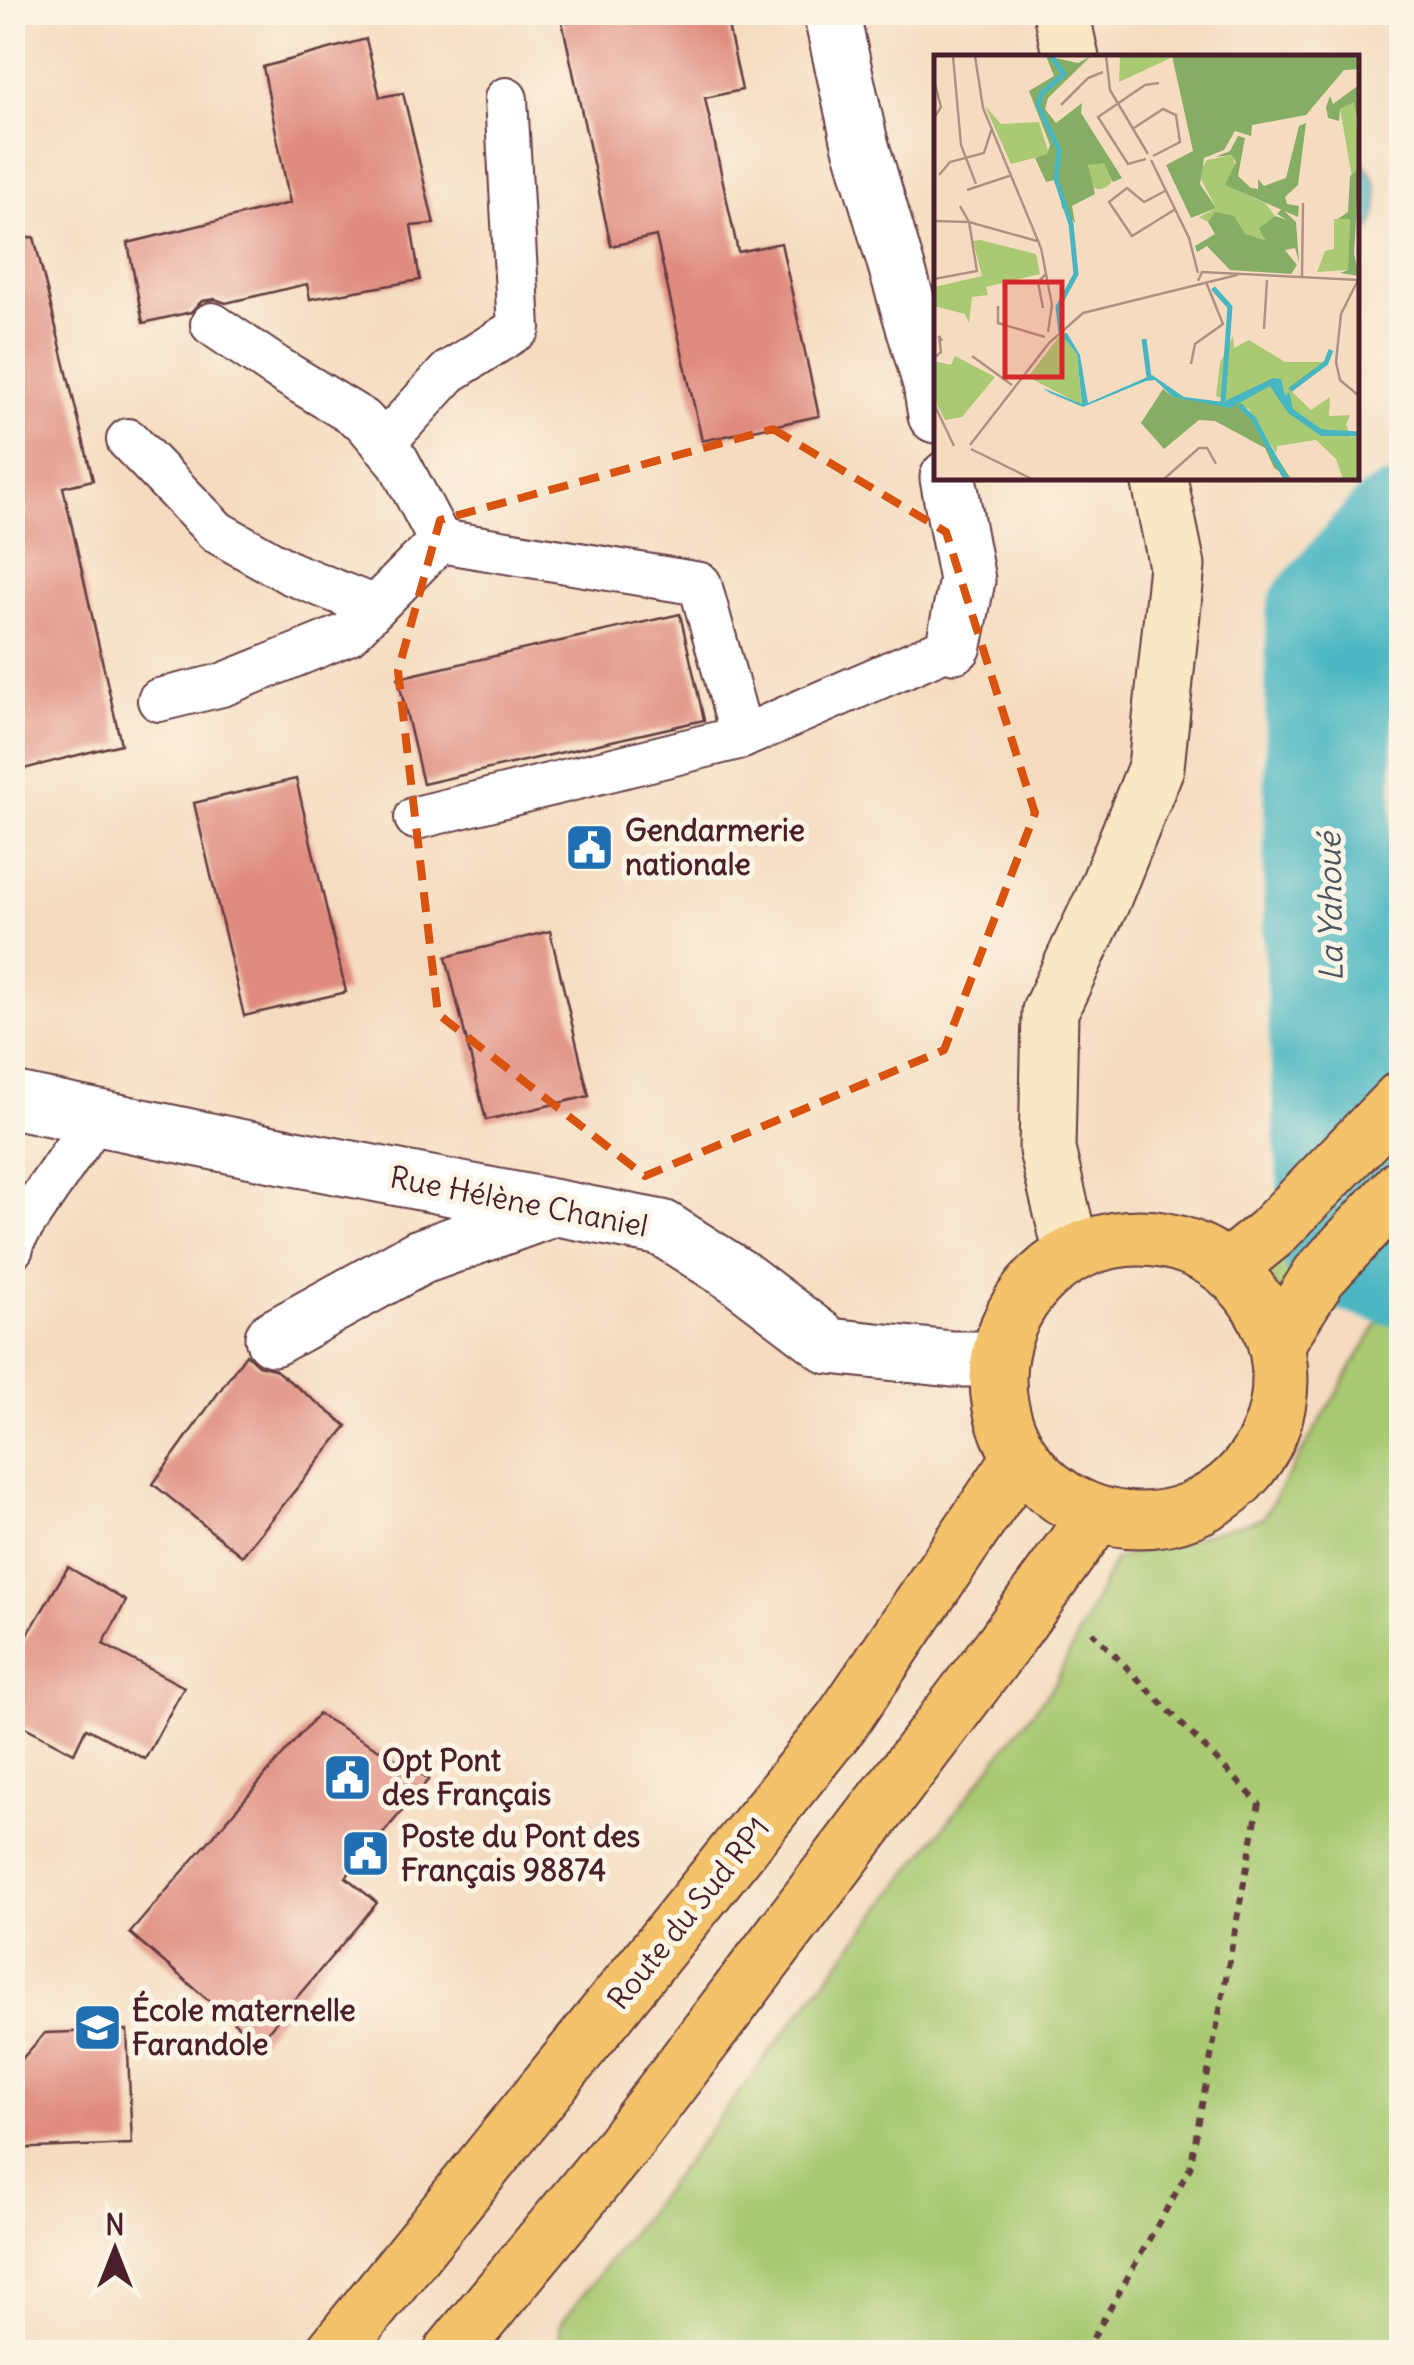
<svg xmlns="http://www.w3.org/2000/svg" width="1414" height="2365" font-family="Delius,sans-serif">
	<rect width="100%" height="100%" fill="#fcf5e5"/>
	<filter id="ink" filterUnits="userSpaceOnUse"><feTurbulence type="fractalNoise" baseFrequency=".01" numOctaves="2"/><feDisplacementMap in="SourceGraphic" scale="20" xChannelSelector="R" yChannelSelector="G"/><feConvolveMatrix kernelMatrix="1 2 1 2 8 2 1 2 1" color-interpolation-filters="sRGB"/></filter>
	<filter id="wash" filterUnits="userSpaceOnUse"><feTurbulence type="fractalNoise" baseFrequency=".0048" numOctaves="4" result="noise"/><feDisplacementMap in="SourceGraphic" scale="40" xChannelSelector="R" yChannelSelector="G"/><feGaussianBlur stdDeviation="2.25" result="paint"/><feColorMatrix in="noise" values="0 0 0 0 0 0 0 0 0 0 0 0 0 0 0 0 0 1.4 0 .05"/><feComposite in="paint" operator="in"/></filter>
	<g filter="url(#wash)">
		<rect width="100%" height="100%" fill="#f5dcc0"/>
		<!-- green -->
		<g fill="#a9c972" stroke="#7a744e" stroke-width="2.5">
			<path d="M1401 1150V1158L1382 1177 1284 1306 1256 1276 1345 1207Z"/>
			<path d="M1396 1293 1401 1297V2352H558L561 2323 1055 1683 1115 1559 1263 1518Z"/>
		</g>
		<!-- water -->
		<path fill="#48b6c1" stroke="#496a76" stroke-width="2.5" d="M1356 156C1385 180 1385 222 1357 246Z"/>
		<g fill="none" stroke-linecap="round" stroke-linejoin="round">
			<!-- river -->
			<path stroke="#48b6c1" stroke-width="128" d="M1402 536 1330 618 1327 931 1345 1246 1402 1263"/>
		</g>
		<g id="blocks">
			<!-- building -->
			<g fill="#df8c7f">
				<path d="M560 12H725L742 90 705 98 738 252 781 243 819 416 702 441 656 236 611 246Z"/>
				<path d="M366 39 380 97 403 93 434 224 411 226 420 280 310 299 307 284 226 303 215 299 202 301 191 312 143 323 128 243 290 203 263 67Z"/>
				<path d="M34 237 93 480 63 487 121 744 12 772V239Z"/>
				<path d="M680 614 704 720 423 784 398 678Z"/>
				<path d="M296 779 346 992 244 1016 194 803Z"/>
				<path d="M550 931 589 1096 486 1120 446 957Z"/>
				<path d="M246 1354 258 1365 274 1369 347 1426 242 1556 153 1484Z"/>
				<path d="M68 1567 126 1601 103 1644 184 1687 145 1759 86 1728 74 1753 12 1720V1661Z"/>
				<path d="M318 1714 429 1779 346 1877 377 1903 258 2043 130 1933Z"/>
				<path d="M127 2030 132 2144 12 2149V2070L45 2033Z"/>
			</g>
		</g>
	</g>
	<g filter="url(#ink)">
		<use href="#blocks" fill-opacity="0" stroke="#643b41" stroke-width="2.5"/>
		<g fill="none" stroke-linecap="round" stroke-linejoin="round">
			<defs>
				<g id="lane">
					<path d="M212 324 277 368 363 420 398 461 440 541 700 584 742 737"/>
					<path d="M128 440 217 532 290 573 375 607"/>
					<path d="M383 444 449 372 519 328 506 99"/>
					<path d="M159 700 222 685 348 634 440 541"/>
					<path d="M416 818 742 737 954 645"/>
					<path d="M12 1248 14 1238 96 1118"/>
				</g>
				<g id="street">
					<path d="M831 12 860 143 931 384 936 415"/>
					<path d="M948 478 967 580 954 645"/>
					<path d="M12 1100 268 1153 662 1228 739 1277 830 1346 952 1359H995"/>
					<path d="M273 1338 420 1257 555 1208"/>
				</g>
				<g id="secondary">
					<path d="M1061 12 1071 58"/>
					<path d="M1072 1254 1047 1150 1050 1011 1102 901 1156 767 1177 566 1159 478"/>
				</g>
				<g id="primary">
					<circle cx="1139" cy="1379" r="141"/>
					<path d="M1228 1268 1270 1234 1402 1098"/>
					<path d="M1276 1344 1319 1276 1402 1186"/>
					<path d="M334 2352 842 1721 1021 1457"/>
					<path d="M452 2352 623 2145 1002 1646 1097 1514"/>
				</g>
			</defs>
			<!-- lane casing -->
			<use href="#lane" stroke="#643b41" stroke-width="46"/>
			<!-- street casing -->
			<use href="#street" stroke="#643b41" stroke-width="59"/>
			<!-- secondary casing -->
			<use href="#secondary" stroke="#643b41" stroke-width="59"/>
			<!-- primary casing -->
			<use href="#primary" stroke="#643b41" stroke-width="59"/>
			<!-- path -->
			<path stroke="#643b41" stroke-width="6" stroke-dasharray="8 8" stroke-linecap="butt" d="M1085 2352 1190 2168 1259 1803 1092 1632"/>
			<!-- lane -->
			<use href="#lane" stroke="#fff" stroke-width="42"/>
			<!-- street -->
			<use href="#street" stroke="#fff" stroke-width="55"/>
			<!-- secondary -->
			<use href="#secondary" stroke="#fae7c3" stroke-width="55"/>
			<!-- primary -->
			<use href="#primary" stroke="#f3c26a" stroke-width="55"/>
		</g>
	</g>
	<!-- marked area -->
	<path fill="none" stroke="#d8530f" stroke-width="8" stroke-dasharray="20 12" stroke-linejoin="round" d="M773 429 946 532 1035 813 944 1050 645 1176 438 1014 398 671 440 520Z"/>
	<!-- icons -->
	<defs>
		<symbol id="civic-square" viewBox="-11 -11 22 22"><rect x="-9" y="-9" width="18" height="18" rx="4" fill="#1f6fb2" stroke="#fcf5e5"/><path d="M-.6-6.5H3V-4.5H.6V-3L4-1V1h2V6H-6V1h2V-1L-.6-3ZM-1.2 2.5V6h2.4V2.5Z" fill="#fff"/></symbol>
		<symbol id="school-square" viewBox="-11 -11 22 22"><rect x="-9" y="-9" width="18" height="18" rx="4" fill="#1f6fb2" stroke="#fcf5e5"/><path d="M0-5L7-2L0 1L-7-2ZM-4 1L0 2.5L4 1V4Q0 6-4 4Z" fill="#fff"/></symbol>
	</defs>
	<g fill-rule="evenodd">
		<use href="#civic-square" x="562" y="820" width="55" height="55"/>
		<use href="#civic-square" x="320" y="1750" width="55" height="55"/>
		<use href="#civic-square" x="338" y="1826" width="55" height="55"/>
		<use href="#school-square" x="70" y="2000" width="55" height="55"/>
	</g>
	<g text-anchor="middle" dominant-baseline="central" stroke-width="10" stroke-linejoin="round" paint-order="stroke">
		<!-- poi labels -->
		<g font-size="30" font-weight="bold" fill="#4a1f2b" stroke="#fcf5e5" text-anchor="start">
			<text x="625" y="830">Gendarmerie<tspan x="625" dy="34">nationale</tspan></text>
			<text x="382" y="1760">Opt Pont<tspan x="382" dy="34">des Français</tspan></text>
			<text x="401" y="1836">Poste du Pont des<tspan x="401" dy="34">Français 98874</tspan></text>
			<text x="132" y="2010">École maternelle<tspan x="132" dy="34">Farandole</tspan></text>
		</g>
		<!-- street labels -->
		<g font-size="30" fill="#4a1f2b" stroke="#fcf5e5">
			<text transform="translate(519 1201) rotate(11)">Rue Hélène Chaniel</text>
			<text transform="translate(688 1913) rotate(-51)">Route du Sud RP1</text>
		</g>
		<!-- water labels -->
		<g font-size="32" font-style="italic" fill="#495460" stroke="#fcf5e5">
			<text transform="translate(1330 907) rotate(-91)">La Yahoué</text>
		</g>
	</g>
	<!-- overview -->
	<g transform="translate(934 55)">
		<rect width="425" height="425" fill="#f5dcc0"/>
		<path d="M186 1H238L239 2 185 27ZM421 46 425 114 418 122 406 54ZM51 51 67 69 105 67 115 99 77 109ZM299 100 305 136 331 148 341 161 325 173 333 185 312 180 295 161 281 158 274 167 265 162 282 153 264 118 273 105ZM151 120a14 14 0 1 1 28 0a14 14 0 1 1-28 0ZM416 163 414 215 383 217 391 196 400 194V164ZM46 185 102 199 106 219 52 232 54 240 38 242 35 268 31 259 0 251V232L48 221 39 186ZM127 279 143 299 148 350 94 322ZM299 281 300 293 315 285 351 307H393L356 335 377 355 396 342 395 361 416 360 412 370 417 382 425 381V424H409L402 404 382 385 343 391 342 398 315 354 282 341 286 308ZM21 301 61 322 28 362 11 365 0 344V306L17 310Z" fill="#a9c972"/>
		<path d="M112 1 144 8 157 1 114 43 111 54 122 68 148 48 147 58 188 123 179 127 170 108 154 110 161 139 138 151 141 168 128 153 124 124 112 127 101 103 113 99 116 90 95 36 120 21ZM238 1H425V14L410 15 372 60 318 70 317 81 301 76 290 95 270 103 266 129 282 153 257 163 232 110 259 96ZM425 30V75L420 47 406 54 405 66 394 63 392 52 396 41 399 49ZM372 68 364 130 351 142 353 149 365 151 364 162 291 130 302 107 298 100 281 102 296 96 304 81 311 83 304 121 317 133 324 134V124L330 131 352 123 365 71ZM425 114 420 199 425 221 406 218 414 215 416 164H404L414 157 416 121ZM348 154 362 167 365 207 361 193 351 195 363 210 357 219 296 215 273 191 263 197 261 191 281 179 274 167 281 157 300 161 311 179 331 185 325 173 341 161 353 165 343 159ZM229 334 239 342 309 349 357 424 340 413 331 393 281 366 265 365 230 394 207 368Z" fill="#86ad64"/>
		<path d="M133 278 146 300 154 348 218 320 250 342 289 347 339 323 347 324 351 341 355 337 359 354 387 374 425 381H387L354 358 336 331 296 353 239 342 221 325 212 326 149 352 116 338 109 333 148 349 143 299 127 279Z" fill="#48b6c1"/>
		<path fill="none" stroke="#48b6c1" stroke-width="5" d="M117 1 130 19 107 39 104 50 125 95 122 124 137 169 142 219 124 252 127 278M279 233 296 252 289 347M210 284 215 322M356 335 392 308 397 295M305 350 319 363 352 424M388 377 425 379"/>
		<path fill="none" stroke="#b19084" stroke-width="2.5" d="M19 1 27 90 42 129M41 1 49 53 107 193 118 250 114 277M172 1 176 35 214 99M0 25 7 52 0 63M127 50 154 23 169 17M200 73 229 54 242 60 246 87 219 101M212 104 194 109 164 62 211 30 225 28M217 105 255 183 264 218M5 120 16 107 50 98 58 73M33 135 78 120M231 136 210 147 193 133 175 147 198 181 240 155M0 166 35 167 103 186M368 222 369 148M0 224 43 216 35 167 26 151M424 225 407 259 402 307 406 325 425 341M264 226 268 217 425 225M64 251V268L111 282M109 253 104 227 112 219M330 274 333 225M38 301 78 330M0 303 7 297 5 281 8 286M257 309 261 289 289 269 272 227M0 349 20 391M36 390 115 288 149 258 303 220M37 394 98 424M230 424 265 393H273L282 409"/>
		<path fill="#d62828" fill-opacity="0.15" stroke="#d62828" stroke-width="5" d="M71 227H128V322H71Z"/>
		<rect width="425" height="425" fill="none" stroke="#4a1f2b" stroke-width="5"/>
	</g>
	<!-- margin -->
	<rect width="1414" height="2365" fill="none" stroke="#fcf5e5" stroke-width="50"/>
	<!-- north arrow -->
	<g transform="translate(115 2250)" stroke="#fcf5e5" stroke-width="8" paint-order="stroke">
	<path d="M0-8L18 38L0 25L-18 38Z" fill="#4a1f2b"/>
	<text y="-15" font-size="28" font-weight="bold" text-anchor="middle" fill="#4a1f2b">N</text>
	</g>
</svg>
